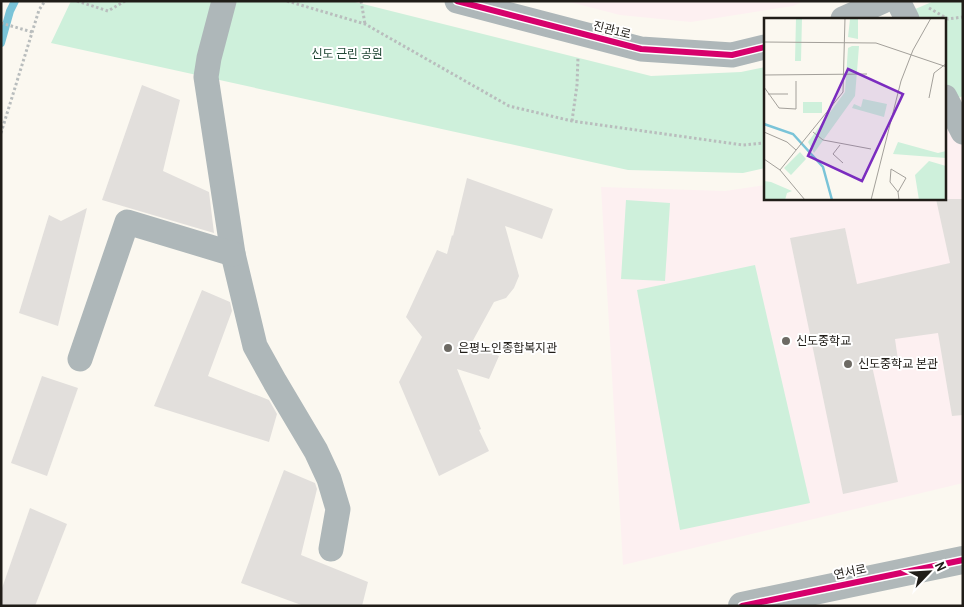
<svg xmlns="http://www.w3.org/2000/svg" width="964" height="607" font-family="'Archivo Narrow','Noto Sans KR',sans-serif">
	<rect width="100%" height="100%" fill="#fbf8f0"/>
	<!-- education -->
	<g fill="#fdf0f1">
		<path d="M566 1H804L793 6 691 22 620 15Z"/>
		<path d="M963 121V483L623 565 601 187 725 191 765 185V199H945V128Z"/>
	</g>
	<!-- green -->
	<g fill="#cef0db">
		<path d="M71 1H351L651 76 741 72 765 67V168L743 173 628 170 51 43Z"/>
		<path d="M934 1H963V96L945 103V19H892Z"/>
		<path d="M626 200 670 203 665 281 621 279Z"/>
		<path d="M755 265 810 503 680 530 637 290Z"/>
	</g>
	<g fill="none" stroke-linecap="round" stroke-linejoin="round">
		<!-- stream -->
		<path stroke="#7ac4d8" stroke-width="8" d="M1 43 10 11 15 1"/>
	</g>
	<!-- building -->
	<g fill="#e2dfdc">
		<path d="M142 85 180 100 163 171 209 192 214 233 102 200Z"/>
		<path d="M467 178 553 209 542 239 505 226 519 276 514 288 506 298 494 302 471 344 499 356 489 379 457 369 481 429 479 430 489 451 439 476 399 382 422 337 406 317 437 250 447 254 452 235 453 236Z"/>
		<path d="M936 199H963V415L952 416 938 333 895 339 898 360 872 366 898 482 843 494 790 238 845 228 857 284 950 263Z"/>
		<path d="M87 208 58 326 19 313 49 215 61 221Z"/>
		<path d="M202 290 230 302 232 311 208 376 269 400 277 414 269 442 154 406Z"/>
		<path d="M42 376 78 388 47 476 11 463Z"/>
		<path d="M284 470 315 483 317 489 301 555 368 582 362 606H304L241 583Z"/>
		<path d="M30 508 67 524 35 606H1V591Z"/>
	</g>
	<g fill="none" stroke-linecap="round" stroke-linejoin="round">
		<!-- path -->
		<g stroke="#b9bdbd" stroke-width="3" stroke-dasharray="2.5 2.5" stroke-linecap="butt">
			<path d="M77 1 108 11 125 1"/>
			<path d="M287 1 365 24 509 106 572 121 743 145 765 143"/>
			<path d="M361 1 365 24"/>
			<path d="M929 8 948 19 963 17"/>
			<path d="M1 23 32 32"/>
			<path d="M572 121 577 85 578 57"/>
			<path d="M1 133 39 10 45 1"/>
		</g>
		<!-- minor -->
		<g stroke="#aeb7b9" stroke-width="25">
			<path d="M224 1 209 58 206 77 233 254 255 346 275 382 316 451 329 479 338 509 331 549"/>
			<path d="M457 1 641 49 732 55 765 47"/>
			<path d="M898 1 907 19"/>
			<path d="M843 19 883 1"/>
			<path d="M945 97 963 132"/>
			<path d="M80 359 127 222 233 254"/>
		</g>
		<!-- major -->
		<path stroke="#b0b8b9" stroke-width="28" d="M742 606 963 560"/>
		<defs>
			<g id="cycleway">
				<path d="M457 1 641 49 732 55 765 47"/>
				<path d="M742 606 963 560"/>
			</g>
		</defs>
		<!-- cycleway casing -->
		<use href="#cycleway" stroke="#fff" stroke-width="9"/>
		<!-- cycleway -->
		<use href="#cycleway" stroke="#d6006c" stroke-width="6"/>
	</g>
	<!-- markers -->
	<g fill="#6d6a64" stroke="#fff" stroke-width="2">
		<circle cx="786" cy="341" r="5"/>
		<circle cx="448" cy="348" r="5"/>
		<circle cx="848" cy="364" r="5"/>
	</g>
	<g text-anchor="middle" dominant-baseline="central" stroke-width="4" stroke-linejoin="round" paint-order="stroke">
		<!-- street labels -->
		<g font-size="12" fill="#201d18" stroke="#fff">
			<text transform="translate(612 30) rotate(14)">진관1로</text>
			<text transform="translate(850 572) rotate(-12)">연서로</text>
		</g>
		<!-- park labels -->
		<g font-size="12" fill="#204735" stroke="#fff">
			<text x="347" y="54">신도 근린 공원</text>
		</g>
		<!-- poi labels -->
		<g font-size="12" fill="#201d18" stroke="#fff" text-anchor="start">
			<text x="796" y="341">신도중학교</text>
			<text x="458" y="348">은평노인종합복지관</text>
			<text x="858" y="364">신도중학교 본관</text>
		</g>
	</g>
	<!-- overview -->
	<g transform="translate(764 18)">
		<rect width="182" height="182" fill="#fbf8f0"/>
		<path d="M32 0H38L37 43H31ZM86 1H94V21L84 19ZM88 28H95L91 78 50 135 44 124 81 74 84 30ZM99 81 123 86 120 99 88 90 90 86 97 89ZM39 84H58V95H39ZM134 124 174 135 182 133V140L129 136ZM36 134 42 141 27 157 20 150ZM165 143 182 148V182H155L151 157ZM0 163 7 164 28 173 23 175 21 182H0Z" fill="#cef0db"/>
		<path fill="none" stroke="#7ac4d8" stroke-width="2.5" d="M0 106 29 116 59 149 68 182"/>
		<path fill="none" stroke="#a3a09a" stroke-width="1" d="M0 24 112 25 183 49M0 57 103 56M0 69 15 90 32 91V63M4 76H24M165 80 170 55 183 45M0 114 23 124 32 132M49 114 59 122 107 131M76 127 69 136 79 145M0 141 16 152 41 182M16 152 79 74 81 0M134 174 126 164 127 151 142 160 134 174 135 182M107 182 137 63 149 32 167 0"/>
		<path fill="#7b2cbf" fill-opacity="0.15" stroke="#7b2cbf" stroke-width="2.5" d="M84 51 139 76 98 163 44 138Z"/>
		<rect width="182" height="182" fill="none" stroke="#201d18" stroke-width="2.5"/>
	</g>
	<!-- border -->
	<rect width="964" height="607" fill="none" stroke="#201d18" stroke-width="5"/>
	<!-- north arrow -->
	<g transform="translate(929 572) rotate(65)" stroke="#ffffff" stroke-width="4" paint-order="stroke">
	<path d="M0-4L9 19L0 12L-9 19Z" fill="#201d18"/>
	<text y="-8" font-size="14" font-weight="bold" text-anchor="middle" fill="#201d18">N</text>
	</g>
</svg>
